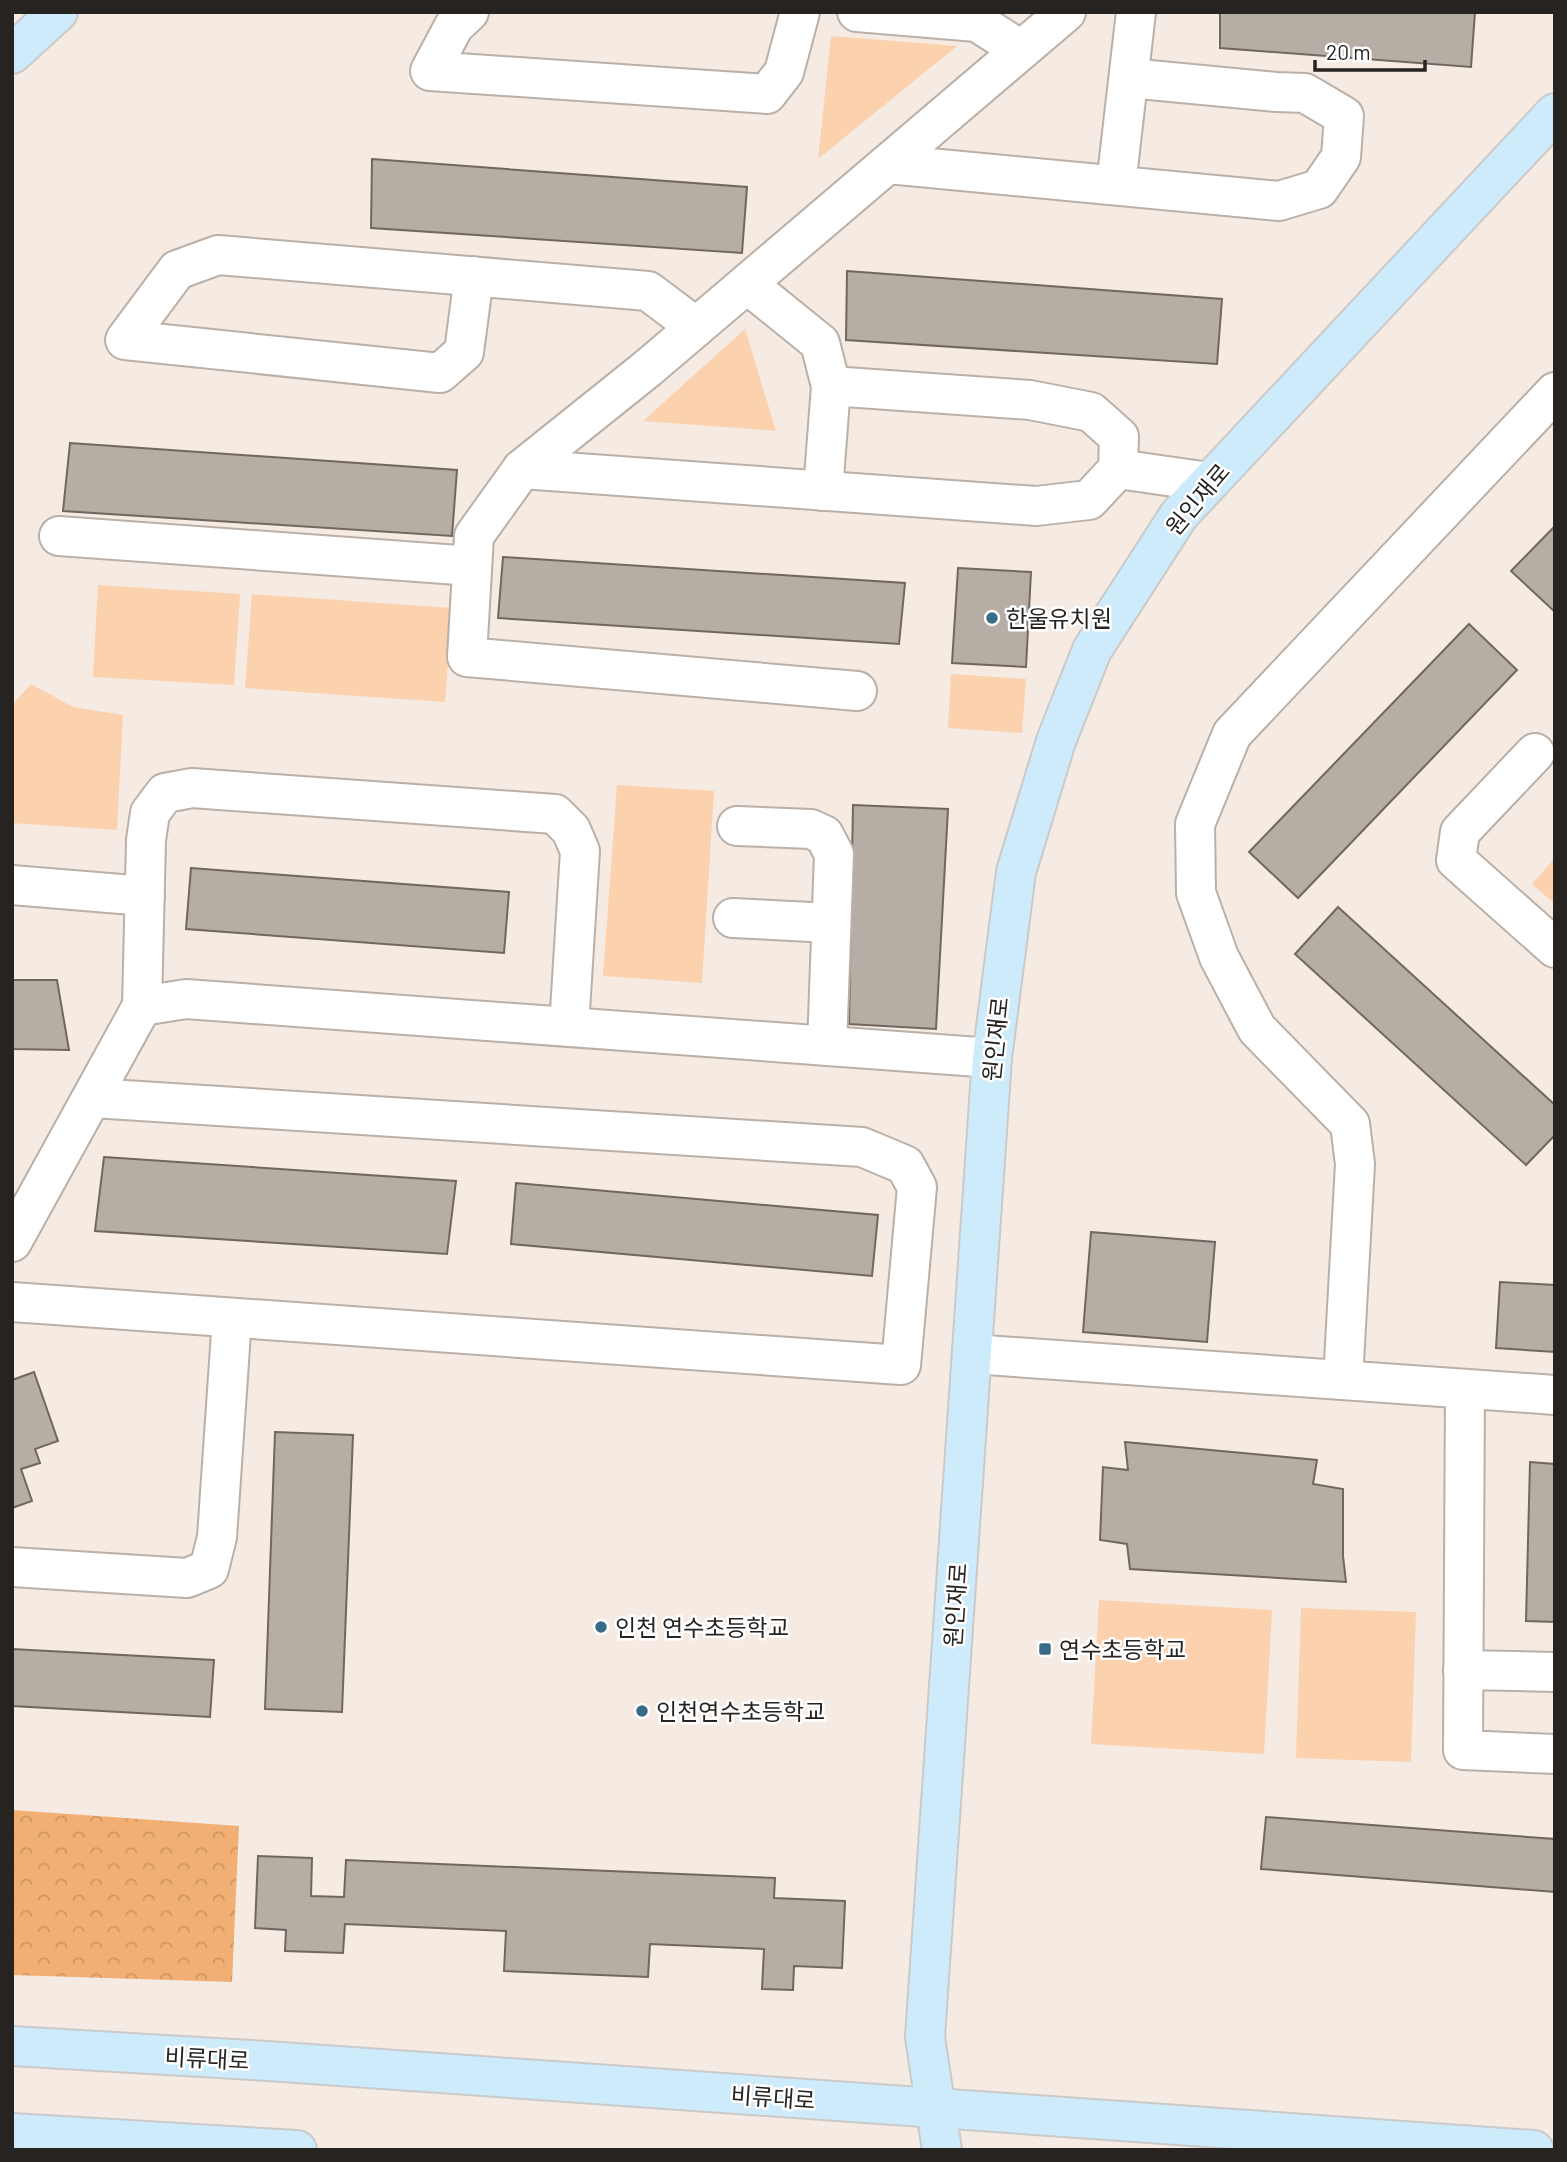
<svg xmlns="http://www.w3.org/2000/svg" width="1567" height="2162" font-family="Barlow,'Noto Sans KR',sans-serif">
	<defs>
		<pattern id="forest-crowns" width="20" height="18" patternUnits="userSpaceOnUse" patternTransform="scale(1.75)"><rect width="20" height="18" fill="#f1af74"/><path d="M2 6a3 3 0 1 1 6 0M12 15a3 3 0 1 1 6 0" fill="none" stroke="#ce9664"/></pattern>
	</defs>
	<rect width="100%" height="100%" fill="#f5ebe3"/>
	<!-- green -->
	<g fill="#fcd1ad">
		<path d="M831 36 957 46 818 159Z"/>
		<path d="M745 329 776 431 643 421Z"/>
		<path d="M98 585 240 594 234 685 93 677Z"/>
		<path d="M252 594 452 608 445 702 245 688Z"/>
		<path d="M951 674 1026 679 1022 733 948 728Z"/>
		<path d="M31 684 73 707 123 715 117 830 12 823V705Z"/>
		<path d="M617 785 714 791 702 983 603 976Z"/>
		<path d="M1555 858V904L1532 884Z"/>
		<path d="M1099 1600 1272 1610 1264 1754 1091 1744Z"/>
		<path d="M1301 1608 1416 1612 1411 1762 1296 1758Z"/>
	</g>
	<!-- forest -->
	<path fill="url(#forest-crowns)" d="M12 1810 239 1826 232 1982 12 1975Z"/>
	<!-- building -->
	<g fill="#b6ada5" stroke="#706760" stroke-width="2">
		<path d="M1220 12H1475L1471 67 1220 48Z"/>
		<path d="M372 159 747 187 742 253 371 228Z"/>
		<path d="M847 271 1222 299 1217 364 846 340Z"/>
		<path d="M70 443 457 470 452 536 63 511Z"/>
		<path d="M1555 526V612L1511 571Z"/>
		<path d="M503 557 905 583 899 644 498 618Z"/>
		<path d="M958 568 1031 572 1026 667 952 663Z"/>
		<path d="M1469 624 1517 670 1298 898 1249 852Z"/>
		<path d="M853 805 948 809 936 1029 849 1024Z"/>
		<path d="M191 868 509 892 504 953 186 929Z"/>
		<path d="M1338 907 1555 1105V1135L1526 1165 1295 954Z"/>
		<path d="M12 980H57L69 1050 12 1049Z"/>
		<path d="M104 1157 456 1181 447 1254 95 1231Z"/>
		<path d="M516 1183 878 1215 872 1276 511 1244Z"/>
		<path d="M1091 1232 1215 1242 1207 1342 1083 1332Z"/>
		<path d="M1500 1282 1555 1285V1352L1496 1348Z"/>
		<path d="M34 1372 58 1441 35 1449 40 1463 21 1469 32 1501 12 1508V1380Z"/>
		<path d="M275 1432 353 1435 342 1712 265 1709Z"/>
		<path d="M1125 1442 1317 1460 1313 1484 1343 1489V1556L1346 1582 1130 1569 1127 1544 1100 1540 1103 1467 1128 1470Z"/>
		<path d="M1530 1462 1555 1464V1622L1526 1621Z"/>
		<path d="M12 1649 214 1660 210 1717 12 1706Z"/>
		<path d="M1266 1817 1555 1839V1892L1261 1869Z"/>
		<path d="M258 1856 312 1858 311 1896 344 1897 346 1860 775 1878 774 1898 845 1901 842 1968 794 1966 793 1990 762 1989 764 1949 650 1944 648 1977 504 1971 506 1931 345 1924 343 1953 285 1951 286 1930 255 1928Z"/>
	</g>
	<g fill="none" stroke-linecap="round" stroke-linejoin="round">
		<defs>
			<g id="minor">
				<path d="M469 12 454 26 430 71 767 94 784 72 800 12"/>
				<path d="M857 12 977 22 1021 50"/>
				<path d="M888 164 1279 201 1319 189 1341 157 1344 116 1305 93 1276 92 1129 78"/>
				<path d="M1116 185 1136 12"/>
				<path d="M474 276 464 352 440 373 125 340 177 270 218 255 648 291 696 327"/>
				<path d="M747 284 820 343 831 386 823 491"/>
				<path d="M522 469 1036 506 1089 500 1118 469 1119 437 1091 412 1030 400 831 386"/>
				<path d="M1118 469 1209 482"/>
				<path d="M59 536 472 566"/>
				<path d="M857 691 467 657 474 536 522 469 648 368 1066 12"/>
				<path d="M1535 753 1460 832 1456 860 1555 948"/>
				<path d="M737 826 811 829 824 835 834 854 827 1046"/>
				<path d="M12 885 145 896"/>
				<path d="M733 918 831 923"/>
				<path d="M142 1006 146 840 150 813 165 793 192 788 555 814 571 830 580 851 569 1027"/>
				<path d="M12 1242 142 1006 186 999 992 1058"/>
				<path d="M12 1302 901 1365 917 1187 905 1165 862 1147 93 1098"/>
				<path d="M972 1354 1555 1395"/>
				<path d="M1343 1380 1355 1164 1350 1124 1257 1029 1219 957 1196 893 1195 824 1232 734 1555 392"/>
				<path d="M1465 1389 1463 1750 1555 1754"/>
				<path d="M12 1567 187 1578 209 1569 217 1537 232 1318"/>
				<path d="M1463 1670 1555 1672"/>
			</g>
			<g id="major">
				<path d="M12 54 58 12"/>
				<path d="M12 2046 268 2061 1534 2150"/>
				<path d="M12 2133 297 2150"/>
				<path d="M942 2150 925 2037 992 1058 1016 872 1056 741 1092 650 1179 515 1555 113"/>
			</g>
		</defs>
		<!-- minor casing -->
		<use href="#minor" stroke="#bab0a8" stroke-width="42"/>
		<!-- major casing -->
		<use href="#major" stroke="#cbcac9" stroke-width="42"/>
		<!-- minor -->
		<use href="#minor" stroke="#fff" stroke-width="38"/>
		<!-- major -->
		<use href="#major" stroke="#ceebfc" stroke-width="38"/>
	</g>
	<!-- markers -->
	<g fill="#376b88" stroke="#fff" stroke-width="2.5">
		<circle cx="992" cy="618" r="7"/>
		<circle cx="601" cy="1627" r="7"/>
		<rect x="1038" y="1642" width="14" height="14" rx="3.5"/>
		<circle cx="642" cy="1711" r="7"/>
	</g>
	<g text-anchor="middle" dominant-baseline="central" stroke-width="5" stroke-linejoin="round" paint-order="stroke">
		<!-- street labels -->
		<g font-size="23" fill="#262320" stroke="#fff">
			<text transform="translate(1197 499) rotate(-50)">원인재로</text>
			<text transform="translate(995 1039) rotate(-84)">원인재로</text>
			<text transform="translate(955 1605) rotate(-86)">원인재로</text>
			<text transform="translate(207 2058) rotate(3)">비류대로</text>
			<text transform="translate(773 2097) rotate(4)">비류대로</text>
		</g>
		<!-- poi labels -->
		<g font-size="23" fill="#262320" stroke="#fff" text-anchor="start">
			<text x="1006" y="618">한울유치원</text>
			<text x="615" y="1627">인천 연수초등학교</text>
			<text x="1059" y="1649">연수초등학교</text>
			<text x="656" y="1711">인천연수초등학교</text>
		</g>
	</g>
	<!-- border -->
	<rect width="1567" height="2162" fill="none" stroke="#262320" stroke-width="28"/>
	<!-- scale -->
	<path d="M1315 60v10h110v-10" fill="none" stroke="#262320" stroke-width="3.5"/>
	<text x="1326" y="60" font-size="21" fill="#262320" stroke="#ffffff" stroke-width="5" paint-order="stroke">20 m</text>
</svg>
